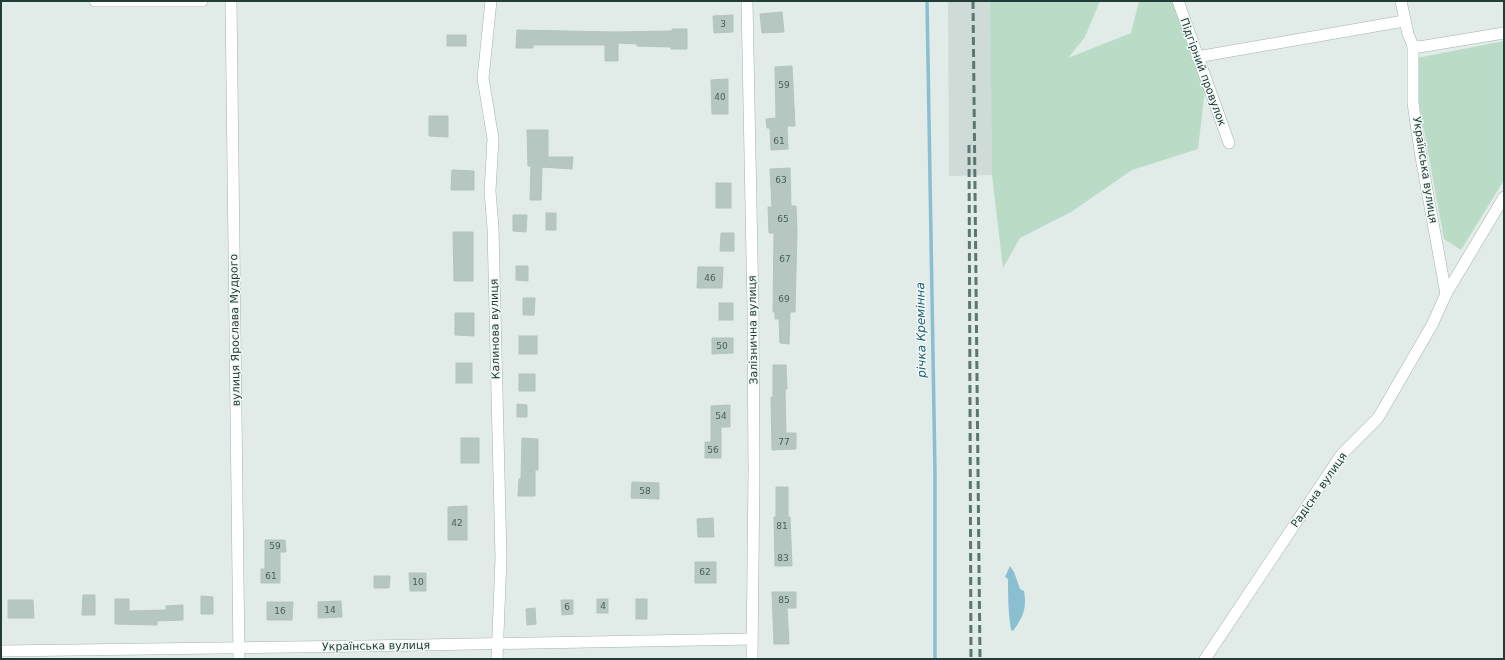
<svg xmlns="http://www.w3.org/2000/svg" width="1505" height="660" font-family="'DejaVu Sans',sans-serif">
	<rect width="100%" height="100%" fill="#e1ebe8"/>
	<!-- built -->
	<path fill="#cfdbd7" d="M948 1H991L992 175 949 176Z"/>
	<!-- green -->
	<g fill="#badcc6">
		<path d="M990 1H1100L1085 37 1068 58 1131 33 1139 1H1176L1206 81 1198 149 1132 170 1071 212 1020 238 1003 268 992 175Z"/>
		<path d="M1504 41V180L1461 250 1444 239 1412 65 1417 58Z"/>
	</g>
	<!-- water -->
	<path fill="#89bfd0" d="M1010 566 1014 572 1020 589 1024 591C1027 609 1023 617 1013 631L1011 630C1008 613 1008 596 1008 579L1005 577Z"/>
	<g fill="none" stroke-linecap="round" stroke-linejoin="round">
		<!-- stream -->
		<path stroke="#89bfd0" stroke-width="3.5" d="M927 1 935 473V659"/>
	</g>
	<!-- building -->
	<g fill="#b6c6c1" stroke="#b3c5bf">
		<path d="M782 12 784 32 762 33 760 14Z"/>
		<path d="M733 15V32L714 33 713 16Z"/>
		<path d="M672 29H687V49H671V47L637 46V44L618 43V61H605V45H533V48H516L517 30 615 32 672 31Z"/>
		<rect x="447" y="35" width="19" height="11"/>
		<path d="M792 66 795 126H787L788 149 771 150 770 128H767L766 119 776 118 775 67Z"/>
		<path d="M728 79V114H712L711 80Z"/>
		<path d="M429 116H448V137L429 136Z"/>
		<path d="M527 130H548V157H573L572 169 542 167 541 200H530L531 166H528Z"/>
		<path d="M790 168 791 206H796L797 232 795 312H790L789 344 780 343 779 319H775V312H773L774 233H769L768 207H772L770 169Z"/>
		<path d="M452 170 474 171V190H451Z"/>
		<rect x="716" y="183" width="15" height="25"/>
		<rect x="546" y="213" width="10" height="17"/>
		<path d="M513 215H527L526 232 513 231Z"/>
		<path d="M453 232H473V281H454Z"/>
		<path d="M721 233H734V251H720Z"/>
		<path d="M516 266H528V281L516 280Z"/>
		<path d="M698 267H723L722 288H697Z"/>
		<path d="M523 298H535L534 315H523Z"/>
		<rect x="719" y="303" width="14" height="17"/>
		<path d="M455 313H474V336L455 335Z"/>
		<rect x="519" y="336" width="18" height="18"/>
		<path d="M712 338H733V353L712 354Z"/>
		<rect x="456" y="363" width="16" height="20"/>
		<path d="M773 365H786L787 389H785L786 433H796V449L772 450 771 397H773Z"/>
		<rect x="519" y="374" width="16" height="17"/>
		<path d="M517 404 527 405V417H517Z"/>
		<path d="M730 405V427H721V458H705V442H711V406Z"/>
		<rect x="461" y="438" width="18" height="25"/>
		<path d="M522 438 538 439V470H535V496H518L519 479H521Z"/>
		<path d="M632 482 659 483V499L631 498Z"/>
		<path d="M776 487H788V517H790L792 566H775L774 517H776Z"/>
		<path d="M467 506V540H448V507Z"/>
		<path d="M713 518 714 537H698L697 519Z"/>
		<path d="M265 540H285L286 552H280V583H261V569H265Z"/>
		<rect x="695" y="562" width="21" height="21"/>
		<path d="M409 573H426V591H410Z"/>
		<path d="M374 576H390L389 588H374Z"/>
		<path d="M772 592H796V608H787L789 644H774Z"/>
		<path d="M83 595H95V615H82Z"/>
		<path d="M201 596 213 597V614H201Z"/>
		<path d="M115 599H129V611L166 610V606L183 605V620L157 621V625L115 624Z"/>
		<rect x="597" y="599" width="11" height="14"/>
		<rect x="636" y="599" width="11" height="20"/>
		<path d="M8 600H33L34 618H8Z"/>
		<path d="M561 600H573V614L562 615Z"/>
		<path d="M341 601 342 617 318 618V602Z"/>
		<path d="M267 602H293L292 620H267Z"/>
		<path d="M535 608 536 624 527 625 526 609Z"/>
	</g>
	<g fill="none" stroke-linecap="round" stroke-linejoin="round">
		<defs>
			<g id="minor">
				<path d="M95 1H202"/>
				<path d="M231 1 239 659"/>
				<path d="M491 1 483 78 493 139 490 191 493 228 501 558 497 659"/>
				<path d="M747 1 753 308 754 472 752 659"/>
				<path d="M1178 1 1229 143"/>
				<path d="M1401 1 1408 34 1413 46 1419 47 1504 33"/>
				<path d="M1413 46V103L1421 157 1446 294"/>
				<path d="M1197 57 1404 21"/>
				<path d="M1 651C251 649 502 643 752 639"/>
				<path d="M1205 659 1341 455 1378 418 1432 325 1446 294 1504 197"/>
			</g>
		</defs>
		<!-- minor casing -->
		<use href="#minor" stroke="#a4b3af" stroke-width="12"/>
		<!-- minor -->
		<use href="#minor" stroke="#fff" stroke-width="11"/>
		<!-- rail -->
		<g stroke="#5c7772" stroke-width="3" stroke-dasharray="8 4" stroke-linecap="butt">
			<path d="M973 1 980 659"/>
			<path d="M969 145 971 659"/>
		</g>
	</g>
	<g text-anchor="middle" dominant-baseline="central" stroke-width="3" stroke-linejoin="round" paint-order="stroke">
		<!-- number labels -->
		<g font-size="9" fill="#475e5a">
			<text x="723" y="24">3</text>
			<text x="784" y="85">59</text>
			<text x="720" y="97">40</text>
			<text x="779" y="141">61</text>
			<text x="781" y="180">63</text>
			<text x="783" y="219">65</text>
			<text x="785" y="259">67</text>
			<text x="710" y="278">46</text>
			<text x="784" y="299">69</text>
			<text x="722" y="346">50</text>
			<text x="721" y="416">54</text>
			<text x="784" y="442">77</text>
			<text x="713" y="450">56</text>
			<text x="645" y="491">58</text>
			<text x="457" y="523">42</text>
			<text x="782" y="526">81</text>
			<text x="275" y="546">59</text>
			<text x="783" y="558">83</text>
			<text x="705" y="572">62</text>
			<text x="271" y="576">61</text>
			<text x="418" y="582">10</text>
			<text x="784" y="600">85</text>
			<text x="603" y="606">4</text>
			<text x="567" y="607">6</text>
			<text x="330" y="610">14</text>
			<text x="280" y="611">16</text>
		</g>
		<!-- street labels -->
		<g font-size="11" fill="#223c37" stroke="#f1f8f5">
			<text transform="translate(1203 72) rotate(70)">Підгірний провулок</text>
			<text transform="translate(1425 170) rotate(81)">Українська вулиця</text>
			<text transform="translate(495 329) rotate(-91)">Калинова вулиця</text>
			<text transform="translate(235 330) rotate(-91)">вулиця Ярослава Мудрого</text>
			<text transform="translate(753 330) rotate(-91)">Залізнична вулиця</text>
			<text transform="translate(1319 490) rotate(-55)">Радісна вулиця</text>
			<text transform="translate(376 646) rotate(-1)">Українська вулиця</text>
		</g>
		<!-- water labels -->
		<g font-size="12" font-style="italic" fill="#1d5f76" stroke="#f1f8f5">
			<text transform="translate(921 330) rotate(-91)">річка Кремінна</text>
		</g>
	</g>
	<!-- border -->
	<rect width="1505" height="660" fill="none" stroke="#223c37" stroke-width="4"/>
</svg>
